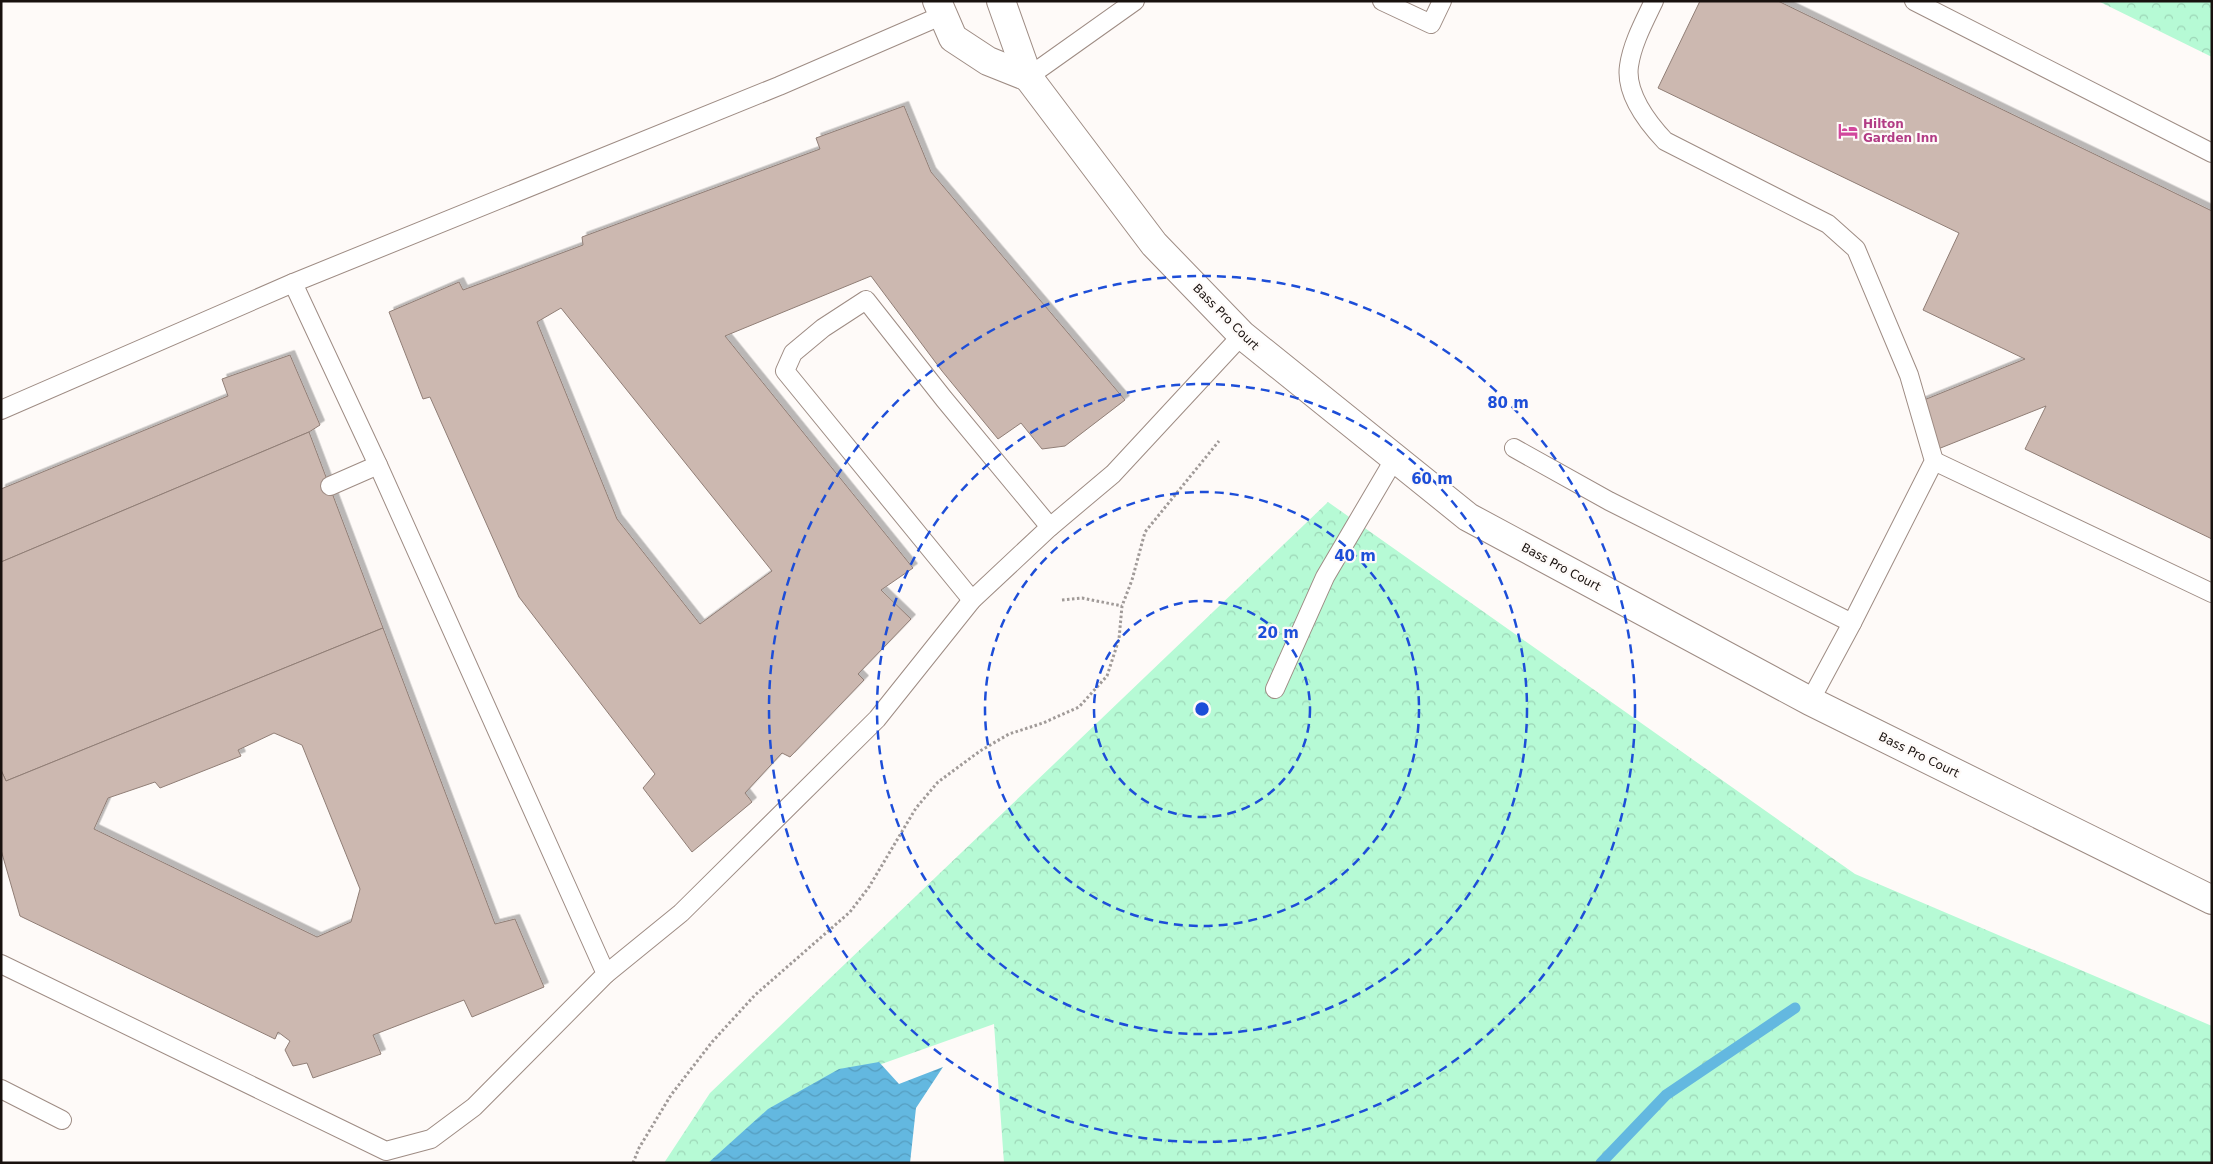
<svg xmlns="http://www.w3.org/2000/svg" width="2213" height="1164" font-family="'DejaVu Sans',sans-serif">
	<defs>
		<pattern id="forest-crowns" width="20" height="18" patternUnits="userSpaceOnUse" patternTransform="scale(1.25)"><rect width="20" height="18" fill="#b6fad5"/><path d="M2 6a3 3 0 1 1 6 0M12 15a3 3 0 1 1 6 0" fill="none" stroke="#9cd5b6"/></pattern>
		<pattern id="water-waves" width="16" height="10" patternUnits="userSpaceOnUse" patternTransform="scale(1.25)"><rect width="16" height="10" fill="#63b8e0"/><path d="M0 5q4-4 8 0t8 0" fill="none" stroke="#559dbf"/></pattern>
		<filter id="shadow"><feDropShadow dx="4.5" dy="-4.5" stdDeviation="0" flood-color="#0004"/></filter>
	</defs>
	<rect width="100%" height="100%" fill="#fefaf8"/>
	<!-- forest -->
	<g fill="url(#forest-crowns)">
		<path d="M2098 1H2212V57Z"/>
		<path d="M1328 502 1855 874 2212 1026V1163H1004L994 1024 814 1088 736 1163H664L710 1093Z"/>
	</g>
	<!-- water -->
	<path fill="url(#water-waves)" d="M879 1062 899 1084 943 1067 916 1108 910 1163H708L768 1109 839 1069Z"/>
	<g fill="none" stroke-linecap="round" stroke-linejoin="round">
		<!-- stream -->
		<path stroke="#63b8e0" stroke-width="11" d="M1601 1163 1666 1095 1795 1008"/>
	</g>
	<!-- building -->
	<g fill="#ccb8b0" stroke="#907e76" fill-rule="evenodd" filter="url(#shadow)">
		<path d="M1700 1H1778L2212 211V539L2025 449 2046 406 1938 449 1919 402 2025 359 1923 310 1959 233 1658 88Z"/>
		<path d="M904 106 931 172 1125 400 1065 446 1042 449 1021 423 998 439 942 371 871 276 725 336 913 568 881 590 911 619 858 674 864 680 790 757 782 753 745 793 752 802 692 852 643 788 655 774 519 597 430 397 423 399 389 312 459 282 463 290 583 245 582 237 820 149 816 138ZM561 308 772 571 700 624 617 519 537 322Z"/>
		<path d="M290 355 320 425 309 432 1 562V489L228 396 222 379Z"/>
		<path d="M309 432 383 628 6 781 1 770V562Z"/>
		<path d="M383 628 495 924 515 919 544 987 472 1017 464 1000 373 1035 381 1054 313 1078 307 1063 293 1066 285 1050 290 1041 278 1032 275 1039 20 916 1 850V770L6 781ZM274 733 302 745 360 889 351 922 317 937 94 829 108 798 155 782 160 788 241 756 238 750Z"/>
	</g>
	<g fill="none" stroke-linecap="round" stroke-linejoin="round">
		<defs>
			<g id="service">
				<path d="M1382 1 1431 24 1442 1"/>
				<path d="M1654 1C1644 22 1632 44 1629 66 1625 93 1648 123 1665 141L1828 224 1856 249 1909 375 1934 461 1852 623 1810 701"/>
				<path d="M1914 1 2212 153"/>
				<path d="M1028 77 1135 1"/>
				<path d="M293 283 779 86 943 15"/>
				<path d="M1 410 293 283 378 465 606 974 474 1107 431 1139 386 1151 1 964"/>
				<path d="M1514 448 1609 501 1852 623"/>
				<path d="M1934 461 2212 593"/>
				<path d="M330 486 378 465"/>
				<path d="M972 600 785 371 793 353 823 328 866 300 944 399 1050 527"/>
				<path d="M1275 689 1325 577 1395 458"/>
				<path d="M606 974 681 913 877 719 972 600 1050 527 1113 474 1242 335"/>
				<path d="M1 1089 62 1120"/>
			</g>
			<g id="minor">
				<path d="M937 1 953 38 988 61 1028 77"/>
				<path d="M1001 1 1028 77 1154 244 1242 335 1468 517 1810 701 2212 900"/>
			</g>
		</defs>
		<!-- service casing -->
		<use href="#service" stroke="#9e8c84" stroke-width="20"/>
		<!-- minor casing -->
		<use href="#minor" stroke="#9e8c84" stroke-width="30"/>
		<!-- path -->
		<g stroke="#a09a98" stroke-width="3" stroke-dasharray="2.5 2.5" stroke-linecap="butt">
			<path d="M1062 600 1082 598 1122 606"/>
			<path d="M633 1163 639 1148 671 1095 712 1042 755 995 850 912 869 887 916 808 938 782 980 751 1009 734 1043 723 1079 707 1107 676 1119 639 1122 606 1132 580 1145 532 1219 441"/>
		</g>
		<!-- service -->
		<use href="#service" stroke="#fff" stroke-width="18"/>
		<!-- minor -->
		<use href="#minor" stroke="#fff" stroke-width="28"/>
	</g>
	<!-- distance rings -->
	<g fill="none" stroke="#1d4ed8" stroke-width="2.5" stroke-dasharray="9 6">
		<circle cx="1202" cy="709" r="108"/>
		<circle cx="1202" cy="709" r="217"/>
		<circle cx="1202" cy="709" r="325"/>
		<circle cx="1202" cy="709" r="433"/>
	</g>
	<!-- icons -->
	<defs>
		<symbol id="hotel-bare" viewBox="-9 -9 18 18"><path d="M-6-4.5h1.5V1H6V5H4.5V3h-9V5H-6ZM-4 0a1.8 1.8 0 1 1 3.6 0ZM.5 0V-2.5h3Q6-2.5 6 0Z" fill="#d1479c" stroke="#fefaf8" stroke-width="2.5" paint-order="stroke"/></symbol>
	</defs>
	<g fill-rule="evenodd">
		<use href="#hotel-bare" x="1834" y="117" width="28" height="28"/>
	</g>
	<g text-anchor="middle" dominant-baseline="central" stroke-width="4.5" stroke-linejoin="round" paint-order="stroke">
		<!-- hotel labels -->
		<g font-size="12" font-weight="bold" fill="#b23c85" stroke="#fefaf8" text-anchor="start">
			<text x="1863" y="124">Hilton<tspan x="1863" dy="14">Garden Inn</tspan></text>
		</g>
		<!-- street labels -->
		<g font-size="12" fill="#18110e" stroke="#fefaf8">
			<text transform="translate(1226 317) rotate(45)">Bass Pro Court</text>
			<text transform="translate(1561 567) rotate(28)">Bass Pro Court</text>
			<text transform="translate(1919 755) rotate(26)">Bass Pro Court</text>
		</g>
	</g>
	<circle cx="1202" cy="709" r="8" fill="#1d4ed8" stroke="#fefaf8" stroke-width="2.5"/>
	<g font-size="15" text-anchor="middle" font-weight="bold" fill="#1d4ed8" stroke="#fefaf8" stroke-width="4.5" stroke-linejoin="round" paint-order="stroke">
		<text x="1508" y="408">80 m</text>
		<text x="1432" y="484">60 m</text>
		<text x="1355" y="561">40 m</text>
		<text x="1278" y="638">20 m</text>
	</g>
	<!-- border -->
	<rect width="2213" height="1164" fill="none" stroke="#18110e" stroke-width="5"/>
</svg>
